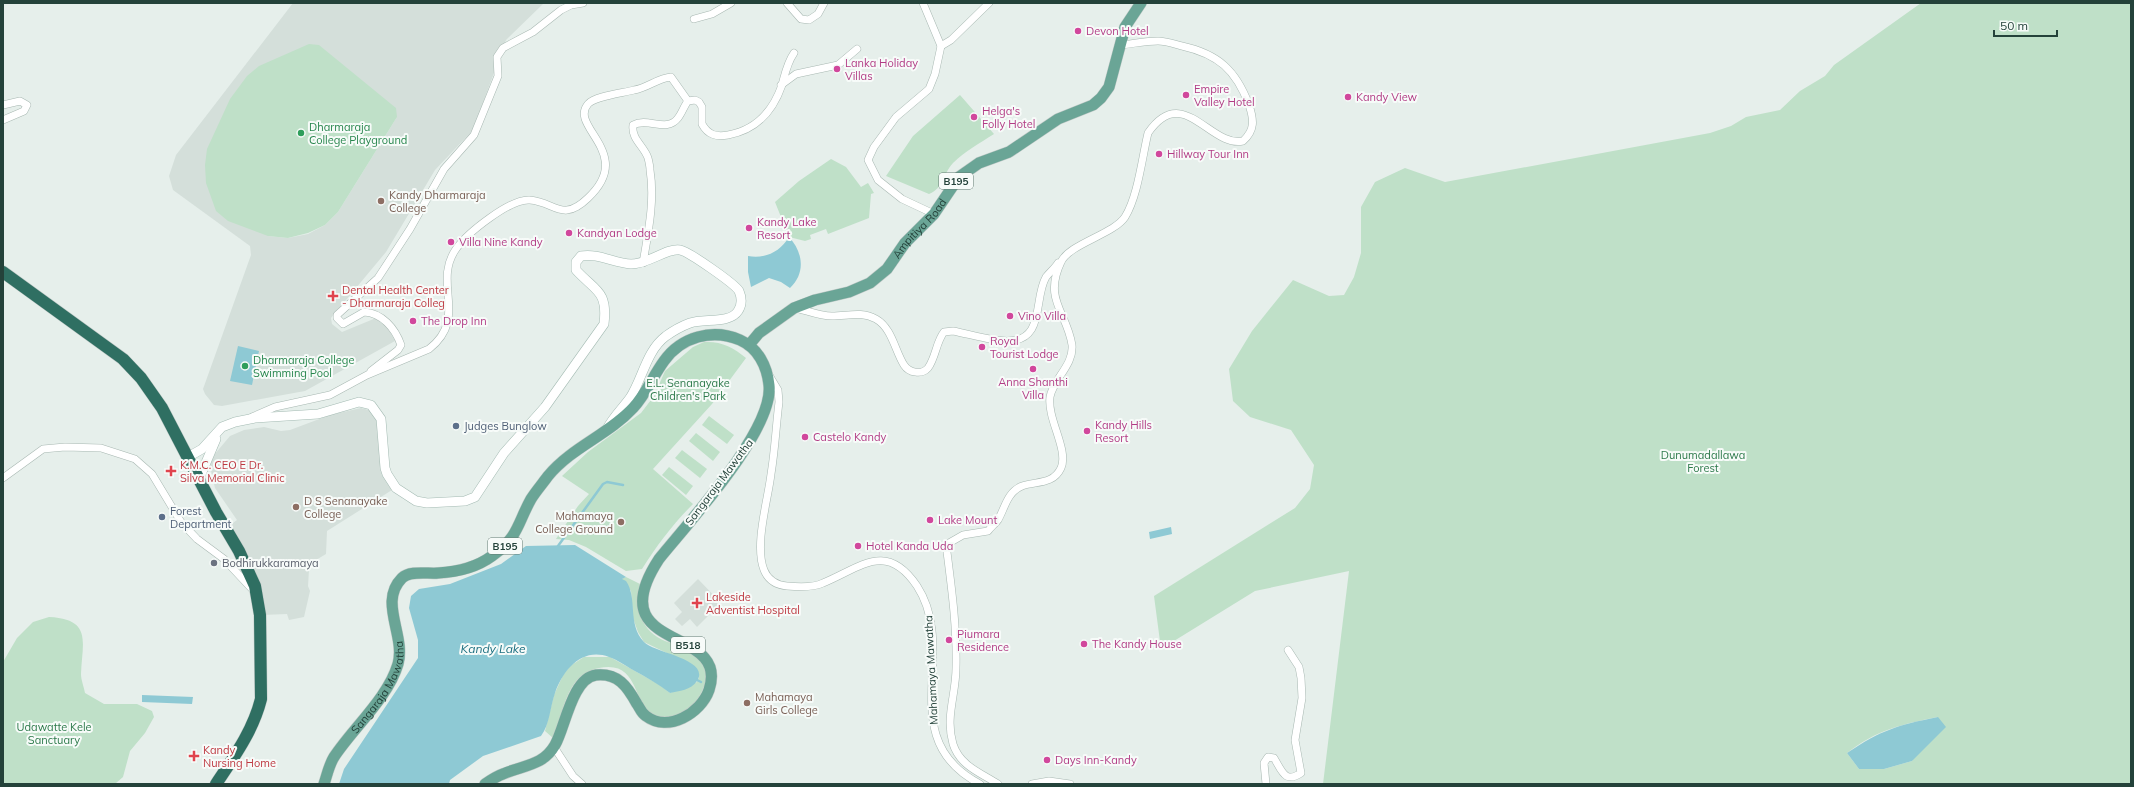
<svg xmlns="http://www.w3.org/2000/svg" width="2134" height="787" font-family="Mulish,sans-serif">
	<rect width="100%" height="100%" fill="#e6efeb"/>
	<!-- built -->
	<g fill="#d4dfda" fill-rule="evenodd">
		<path d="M293 3H544L506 40 473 130 435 170 386 252 331 318 332 324 342 332 376 318H382L395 341 305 391 222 406 214 405 205 394 203 389 251 255 250 246 173 190 169 176 176 155ZM397 117 338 212 325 225 308 234 288 238 268 236Z"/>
		<path d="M361 408 369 410 376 417 392 490 327 531 326 554 316 560 309 570 308 586 310 591 304 617 289 620 287 614 262 615 230 525 237 520 215 488 210 466 214 455 230 436 244 430 264 427 281 431 290 430 330 415Z"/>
		<path d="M698 579 721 603 697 627 690 619 682 626 675 619 682 612 674 603Z"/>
	</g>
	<!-- green -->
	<g fill="#bfe0c8" fill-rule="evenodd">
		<path d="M1921 3H2131V784H1323L1349 571 1255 591 1161 649 1154 596 1295 508 1310 489 1314 465 1291 430 1250 417 1233 401 1229 369 1252 331 1293 280 1329 296 1344 295 1354 277 1361 253V207L1375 182 1405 168 1445 182 1710 133 1731 126 1746 117 1780 110 1800 91 1825 76 1834 65ZM1938 717 1912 761 1884 769H1859L1847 753C1876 730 1903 724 1938 717Z"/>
		<path d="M309 44 319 45 396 108 397 117 338 212 325 225 308 233 288 238 268 236 228 221 216 211 206 183 205 165 207 149 230 99 247 76 259 66Z"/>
		<path d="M960 95 994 134C980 143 965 151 953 163 942 175 945 187 929 194L886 176 913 136Z"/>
		<path d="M831 159 846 167 861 187 868 183 874 193 871 194 869 218 828 234 826 229 810 235 811 239 805 241 789 237 775 202 799 181Z"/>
		<path d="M704 342C721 341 733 347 746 358L712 404 653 469 693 504C673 524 657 545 642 569L626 571 586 547 569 540 556 539 578 506 589 494 562 476 588 452 641 413 654 396 665 371 693 347Z"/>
		<path d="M709 416 734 435 727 444 702 425Z"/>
		<path d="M696 433 720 452 713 461 689 441Z"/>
		<path d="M682 450 707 469 700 478 675 458Z"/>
		<path d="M669 467 693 486 686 495 662 475Z"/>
		<path d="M626 577 642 585C633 609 642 631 665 641 676 645 693 649 701 659 704 664 706 671 708 677 702 692 695 711 677 715 669 717 662 719 654 715 631 703 640 660 599 668 588 670 578 677 572 687 563 702 560 721 553 738L545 731 554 695 563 675 570 666 584 657H610L660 685 670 693 697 682 699 677 673 656 644 642 638 632 633 618 631 591 621 579Z"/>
		<path d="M49 617C93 619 82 643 81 674 81 680 84 687 85 693L104 704H137L152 711 154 717 145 733 130 751 123 777 116 783 3 784V662L17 638 33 622Z"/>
	</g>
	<!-- water -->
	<g fill="#8ec9d4">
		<path d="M789 237C803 252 806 273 790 288L781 282 769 278 751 287 748 272V256C765 259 780 252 789 237Z"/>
		<path d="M238 346 259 351 252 385 230 381Z"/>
		<path d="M1171 527 1172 534 1150 539 1149 532Z"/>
		<path d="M575 545 626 577 622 579 626 581C638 598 627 624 644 642 654 653 711 659 697 681 691 690 679 691 670 693 658 684 646 677 633 670 626 666 618 660 609 657 582 647 563 670 555 693 550 707 550 724 541 736L483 756 450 780 449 784H339L344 769 418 658V640L409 608 411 596 419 589 450 584 501 564 526 546Z"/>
		<path d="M142 695 193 697 192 704 142 702Z"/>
		<path d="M1938 717 1946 727 1912 761 1884 769H1859L1847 753C1881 730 1898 725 1938 717Z"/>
	</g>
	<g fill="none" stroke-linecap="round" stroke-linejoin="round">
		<!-- stream -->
		<g stroke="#8ec9d4" stroke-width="2.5">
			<path d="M558 546 603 484 607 482 623 485"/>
			<path d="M697 680 701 682"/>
		</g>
		<defs>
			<g id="street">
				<path d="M787 3 801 19 809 20 818 14 824 3"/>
				<path d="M923 3 941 46 935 74 929 89 896 117 874 147 868 160 878 180 902 199 934 214"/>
				<path d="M694 19 712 14 731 3"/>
				<path d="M941 46 951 40 989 3"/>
				<path d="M781 85 796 74 838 65 857 49"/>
				<path d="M3 105 20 101 27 105 24 111 3 120"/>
				<path d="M643 263C648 233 655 201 650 170 650 167 649 162 648 158 644 146 631 139 633 125 648 117 667 133 678 118 682 113 684 106 688 101L695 100 699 102 702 107V124C708 135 716 137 728 135 756 130 773 111 782 85 785 74 787 63 794 53"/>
				<path d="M796 308C808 311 820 316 832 316 848 316 861 311 876 319 892 328 895 351 904 365 909 373 922 375 928 368 936 357 936 342 944 332L953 331C969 334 991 341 1007 341 1046 341 1033 299 1046 277 1050 272 1055 268 1058 263"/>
				<path d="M371 371 398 350 401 345C395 328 382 313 364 312L343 324 337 318V315L378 278 410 229 444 169 474 135 498 76 497 57 503 48 533 32 561 10 571 5 583 3"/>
				<path d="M769 375 778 390 779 402C776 426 775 450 771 474 768 500 754 545 764 570 768 580 777 585 787 586 798 587 813 588 823 583 860 568 886 540 917 586 960 652 892 738 980 784"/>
				<path d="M252 417 275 407 330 395 367 375 429 349C469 318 432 283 456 249 467 233 511 198 530 200 555 202 562 223 588 198 636 153 568 127 588 104 595 96 623 93 634 90 647 88 658 78 671 77L688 101"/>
				<path d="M3 478 43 449 65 447 101 448 135 459 152 474 181 522 197 539 224 559 253 590"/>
				<path d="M554 747 573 776 582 784"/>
				<path d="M998 784C981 773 960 766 953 744 945 717 956 695 956 668 957 629 952 591 947 552L949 543 963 535 988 531C991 527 995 524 998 520 1005 508 1007 492 1022 486 1036 481 1053 485 1061 468 1069 450 1047 419 1050 397 1053 379 1074 365 1072 345 1067 312 1043 300 1061 262 1069 244 1114 234 1125 217 1138 196 1142 158 1148 133 1183 82 1210 148 1243 141 1255 130 1254 120 1249 105 1236 70 1218 54 1182 46 1174 44 1166 41 1158 41 1145 41 1132 44 1119 45"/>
				<path d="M1032 784 1049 781 1070 784"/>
				<path d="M1266 784 1264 763 1268 757 1274 758C1282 771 1285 784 1301 773L1295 740 1302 698 1301 678 1299 667 1288 650"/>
			</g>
			<g id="secondary">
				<path d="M188 457 202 449 222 427 235 422 255 418 318 414 359 402 371 405 381 419 385 468 387 474 396 488 416 501 427 503 465 501 475 497 504 453 545 407 604 324C608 290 595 291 576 270V262L581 256C598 253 614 263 631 264 649 264 666 248 680 250 688 251 735 284 739 291 742 298 742 305 738 311 730 324 703 318 690 323 682 326 673 331 666 336 646 351 643 378 630 398 622 409 613 417 607 429"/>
				<path d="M199 479 216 439"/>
			</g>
			<g id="primary">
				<path id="s1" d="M749 345 759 333 794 308 815 300 849 292 870 283 887 269 905 243 934 214 959 177 979 163 1009 152 1058 119 1093 105 1101 98 1109 87 1125 27 1141 3"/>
				<path id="s2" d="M324 784C327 775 329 765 334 757 353 728 388 698 398 664 406 635 378 602 402 578 410 570 428 574 438 573 457 572 477 567 492 556 519 537 517 524 531 499 536 491 543 483 548 476 572 447 608 435 633 408 646 394 653 376 664 361 681 337 712 328 740 340 758 348 767 366 769 385 774 430 688 523 659 559 597 654 731 624 709 690 701 713 668 733 646 716 641 713 640 708 637 704 627 686 618 673 596 675 572 678 565 728 555 745 543 766 523 765 503 774 497 776 491 780 485 784"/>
			</g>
			<path id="highway" d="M3 272 123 359 141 378 162 408 216 512 239 551 255 586 260 615 261 699C253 731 234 757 216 784"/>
		</defs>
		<!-- street casing -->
		<use href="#street" stroke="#a8b8b2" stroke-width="8"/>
		<!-- secondary casing -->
		<use href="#secondary" stroke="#a4bbb3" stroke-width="10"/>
		<!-- primary casing -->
		<use href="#primary" stroke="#c2cac8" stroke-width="12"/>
		<!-- highway casing -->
		<use href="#highway" stroke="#c2cac8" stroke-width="13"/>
		<!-- street -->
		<use href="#street" stroke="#fff" stroke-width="7"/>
		<!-- secondary -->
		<use href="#secondary" stroke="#fff" stroke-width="9"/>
		<!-- primary -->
		<use href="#primary" stroke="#6aa596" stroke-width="11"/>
		<!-- highway -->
		<use href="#highway" stroke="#2f6f62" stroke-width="12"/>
	</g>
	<!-- markers -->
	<g fill="#d1479c" stroke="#f7fbf9" stroke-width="1.5">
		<circle cx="1078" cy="31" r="4"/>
		<circle cx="837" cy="69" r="4"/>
		<circle cx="1186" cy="95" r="4"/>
		<circle cx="1348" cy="97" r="4"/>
		<circle cx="974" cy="117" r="4"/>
		<circle cx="1159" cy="154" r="4"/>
		<circle cx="749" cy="228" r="4"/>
		<circle cx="569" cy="233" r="4"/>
		<circle cx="451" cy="242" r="4"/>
		<circle cx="1010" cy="316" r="4"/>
		<circle cx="413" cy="321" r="4"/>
		<circle cx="982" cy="347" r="4"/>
		<circle cx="1033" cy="369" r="4"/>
		<circle cx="1087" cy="431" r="4"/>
		<circle cx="805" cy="437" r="4"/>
		<circle cx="930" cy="520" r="4"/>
		<circle cx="858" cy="546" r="4"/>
		<circle cx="949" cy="640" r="4"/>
		<circle cx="1084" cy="644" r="4"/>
		<circle cx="1047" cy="760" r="4"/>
	</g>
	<g fill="#2e9e5b" stroke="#f7fbf9" stroke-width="1.5">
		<circle cx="301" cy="133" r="4"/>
		<circle cx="245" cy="366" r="4"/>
	</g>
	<g fill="#8d6e63" stroke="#f7fbf9" stroke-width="1.5">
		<circle cx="381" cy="201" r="4"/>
		<circle cx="296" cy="507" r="4"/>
		<circle cx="621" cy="522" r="4"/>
		<circle cx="747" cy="703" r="4"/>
	</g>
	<g fill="#e0444e" stroke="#f7fbf9" stroke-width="1.5">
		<path d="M331 290h4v4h4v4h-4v4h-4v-4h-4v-4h4z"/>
		<path d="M169 465h4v4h4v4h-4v4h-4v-4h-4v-4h4z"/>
		<path d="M695 597h4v4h4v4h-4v4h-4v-4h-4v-4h4z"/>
		<path d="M192 750h4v4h4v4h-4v4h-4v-4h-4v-4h4z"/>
	</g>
	<g fill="#5c6f8a" stroke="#f7fbf9" stroke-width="1.5">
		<circle cx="456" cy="426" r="4"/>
		<circle cx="162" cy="517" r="4"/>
	</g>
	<circle fill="#6b7280" stroke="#f7fbf9" stroke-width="1.5" cx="214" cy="563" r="4"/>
	<g text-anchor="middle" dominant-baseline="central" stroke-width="4" stroke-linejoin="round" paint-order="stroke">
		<!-- shield labels -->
		<g fill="#f7fbf9" stroke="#637a73" stroke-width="1">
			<rect x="939" y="173" width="34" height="16" rx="3"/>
			<rect x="488" y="538" width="34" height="16" rx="3"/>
			<rect x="671" y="637" width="34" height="16" rx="3"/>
		</g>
		<g font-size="10" font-weight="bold" fill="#24423a">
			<text x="956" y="181">B195</text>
			<text x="505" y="546">B195</text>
			<text x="688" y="645">B518</text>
		</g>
		<!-- hotel labels -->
		<g font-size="11" fill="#b23c85" stroke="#f7fbf9" text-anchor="start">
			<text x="1086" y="31">Devon Hotel</text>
			<text x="845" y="63">Lanka Holiday<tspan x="845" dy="13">Villas</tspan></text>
			<text x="1194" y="89">Empire<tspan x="1194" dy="13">Valley Hotel</tspan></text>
			<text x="1356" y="97">Kandy View</text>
			<text x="982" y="111">Helga's<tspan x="982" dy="13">Folly Hotel</tspan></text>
			<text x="1167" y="154">Hillway Tour Inn</text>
			<text x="757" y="222">Kandy Lake<tspan x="757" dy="13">Resort</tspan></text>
			<text x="577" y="233">Kandyan Lodge</text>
			<text x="459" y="242">Villa Nine Kandy</text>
			<text x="1018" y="316">Vino Villa</text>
			<text x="421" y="321">The Drop Inn</text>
			<text x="990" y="341">Royal<tspan x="990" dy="13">Tourist Lodge</tspan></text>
			<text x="1033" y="382" text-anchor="middle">Anna Shanthi<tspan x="1033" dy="13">Villa</tspan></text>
			<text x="1095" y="425">Kandy Hills<tspan x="1095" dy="13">Resort</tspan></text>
			<text x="813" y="437">Castelo Kandy</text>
			<text x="938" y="520">Lake Mount</text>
			<text x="866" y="546">Hotel Kanda Uda</text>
			<text x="957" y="634">Piumara<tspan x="957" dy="13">Residence</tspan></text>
			<text x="1092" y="644">The Kandy House</text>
			<text x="1055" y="760">Days Inn-Kandy</text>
		</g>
		<!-- leisure labels -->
		<g font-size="11" fill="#27864d" stroke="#f7fbf9" text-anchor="start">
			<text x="309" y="127">Dharmaraja<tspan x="309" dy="13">College Playground</tspan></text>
			<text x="253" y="360">Dharmaraja College<tspan x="253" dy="13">Swimming Pool</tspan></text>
		</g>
		<!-- education labels -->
		<g font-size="11" fill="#785e54" stroke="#f7fbf9" text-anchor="start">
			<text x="389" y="195">Kandy Dharmaraja<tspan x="389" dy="13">College</tspan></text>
			<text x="304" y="501">D S Senanayake<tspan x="304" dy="13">College</tspan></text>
			<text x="613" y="516" text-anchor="end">Mahamaya<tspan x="613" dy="13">College Ground</tspan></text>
			<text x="755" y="697">Mahamaya<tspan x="755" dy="13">Girls College</tspan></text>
		</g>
		<!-- street labels -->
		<g font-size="11" fill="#24423a" stroke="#f7fbf9">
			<text stroke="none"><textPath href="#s1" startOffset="213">Ampitiya Road</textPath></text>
			<text transform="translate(719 482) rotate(-53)">Sangaraja Mawatha</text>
			<text transform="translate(931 670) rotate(-93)">Mahamaya Mawatha</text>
			<text stroke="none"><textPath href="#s2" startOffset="113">Sangaraja Mawatha</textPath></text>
		</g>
		<!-- health labels -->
		<g font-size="11" fill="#be3a42" stroke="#f7fbf9" text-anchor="start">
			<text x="342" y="290">Dental Health Center<tspan x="342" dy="13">- Dharmaraja Colleg</tspan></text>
			<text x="180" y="465">K.M.C. CEO E Dr.<tspan x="180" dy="13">Silva Memorial Clinic</tspan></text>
			<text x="706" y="597">Lakeside<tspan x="706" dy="13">Adventist Hospital</tspan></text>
			<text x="203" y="750">Kandy<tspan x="203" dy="13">Nursing Home</tspan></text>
		</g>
		<!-- park labels -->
		<g font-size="11" fill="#2d7a4b" stroke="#f7fbf9">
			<text x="688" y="383">E.L. Senanayake<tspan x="688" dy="13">Children's Park</tspan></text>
			<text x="1703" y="455">Dunumadallawa<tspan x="1703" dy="13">Forest</tspan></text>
			<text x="54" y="727">Udawatte Kele<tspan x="54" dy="13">Sanctuary</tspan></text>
		</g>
		<!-- service labels -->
		<g font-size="11" fill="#4e5e75" stroke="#f7fbf9" text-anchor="start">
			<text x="464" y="426">Judges Bunglow</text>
			<text x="170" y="511">Forest<tspan x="170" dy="13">Department</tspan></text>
		</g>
		<!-- worship labels -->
		<g font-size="11" fill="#5b616d" stroke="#f7fbf9" text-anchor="start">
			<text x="222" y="563">Bodhirukkaramaya</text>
		</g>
		<!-- water labels -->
		<g font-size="12" font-style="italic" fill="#1c6f80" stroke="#f7fbf9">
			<text x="493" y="648">Kandy Lake</text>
		</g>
	</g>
	<!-- border -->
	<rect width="2134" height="787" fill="none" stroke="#24423a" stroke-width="8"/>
	<!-- scale -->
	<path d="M1994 30v6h63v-6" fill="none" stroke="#24423a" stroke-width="2"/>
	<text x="2000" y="30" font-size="12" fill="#24423a" stroke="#f7fbf9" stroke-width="3" paint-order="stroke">50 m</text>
</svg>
